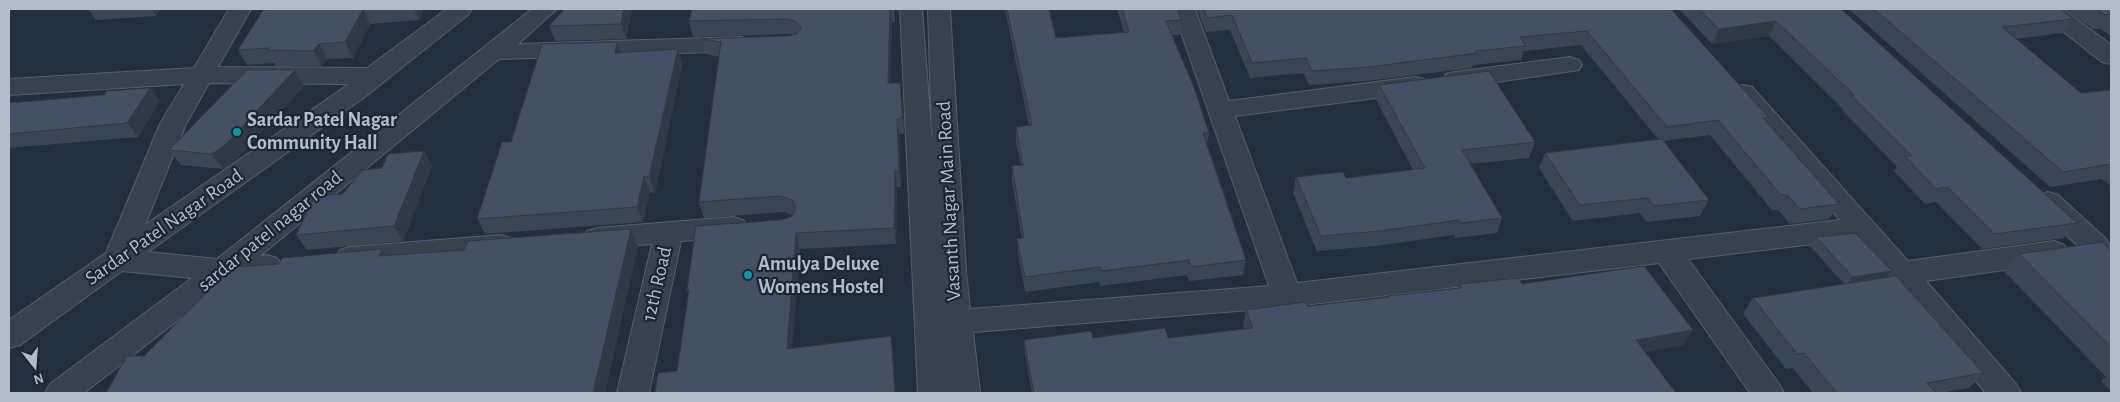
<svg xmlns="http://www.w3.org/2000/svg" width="2120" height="402" font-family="'Alegreya Sans',sans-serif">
	<rect width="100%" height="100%" fill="#242f3e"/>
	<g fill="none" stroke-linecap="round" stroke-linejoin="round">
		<defs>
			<g id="minor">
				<path d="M229 9H251L218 67 367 68 447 9H472L469 14 366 96 148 252 217 259 532 9H557L518 44 741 37 749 39 753 44 749 49 741 51 499 59 260 256 267 255 277 258 282 266 277 274 267 277 230 280 84 393H45L50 384 192 278 122 271 20 345 9 348V320L106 253 160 124 184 84 9 95V79L194 68ZM209 83 349 84 145 225 186 124Z"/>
				<path d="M900 9H922L932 142 928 9H950L966 272 970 309 1269 286 1173 9H1195L1229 101 1415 77 1424 79 1427 85 1424 91 1415 93 1235 116 1297 283 1840 220 1734 99 1731 93 1734 87 1743 85 1752 87 1908 261 2054 241 2064 245 2068 252 2064 259 2054 263 1926 281 2016 384 2021 393H1986L1856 239 1688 259 1779 384 1784 393H1750L1659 263 1287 307 973 332 980 393H918Z"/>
				<path d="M2038 9H2063L2111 45V64L2102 62 2041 14Z"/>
				<path d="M1570 57 1579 60 1582 65 1579 70 1455 88 1446 86 1443 80 1446 74 1455 72Z"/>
				<path d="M2048 192 2058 195 2106 239 2110 246 2106 253 2096 256 2086 253 2038 209 2034 202 2038 195Z"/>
				<path d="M733 217 743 220 747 227 743 234 733 237 681 241 649 393H617L652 244 597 248 587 245 583 238 587 231 597 228Z"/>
				<path d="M501 235 511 238 515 245 511 252 501 255 350 269 340 266 336 258 340 250 350 247Z"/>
			</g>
		</defs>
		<!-- minor casing -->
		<use href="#minor" stroke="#565f6c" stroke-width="2"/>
		<!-- minor -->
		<use href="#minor" fill="#38414e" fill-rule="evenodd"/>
	</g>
	<!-- wall -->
	<g fill="#3b4654">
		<path d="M88 9H161L156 16 96 20Z"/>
		<path d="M268 9H424L419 20 370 24 353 58 328 59 322 66H275L274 63 247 65 238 50Z"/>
		<path d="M565 9H632L626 39 555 41 549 26Z"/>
		<path d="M692 9H895V22H892L890 83H900L902 98 904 125V134H899L901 187H897L896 244 800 249 792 348 893 352 677 371 689 294 687 290 780 220 791 217 792 215 784 212 704 218 699 202 719 57 706 54 702 39 787 36 792 35 790 34 693 37 689 21Z"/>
		<path d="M1005 9H1049L1056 38 1124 32 1117 9H1177L1181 20 1180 35H1172L1209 133 1207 146 1246 260 1243 275 1189 281 1187 275 1100 286 1099 282 1025 292 1018 254 1017 239H1022L1012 181V166L1021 165 1016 142V127L1029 126Z"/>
		<path d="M1197 9H1671L1769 118 1767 122 1839 204 1829 219 1790 224 1778 210H1772L1710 135 1663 141 1709 200 1700 216 1646 222 1640 213 1573 221 1539 168 1545 153 1658 139 1581 45 1524 51 1521 60 1473 65 1472 68 1366 81 1309 85 1303 73 1250 78 1230 30 1206 32Z"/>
		<path d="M1679 9H1841L2077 223 2064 238 1982 249 1936 202 1925 204 1894 171 1897 167 1842 110 1843 109 1769 36 1712 44Z"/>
		<path d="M1849 9H2061L2073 19 2062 33 2016 39 2081 93 2111 90V186L2102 179 2050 187Z"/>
		<path d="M2065 9H2111V36L2101 29H2093Z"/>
		<path d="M678 49 682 64 655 193 650 192 643 222 485 234 477 219 511 142 621 53Z"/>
		<path d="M1379 85 1535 142 1529 158 1470 164 1502 218 1497 233 1455 238 1454 235 1376 246 1317 251 1293 193 1296 177 1346 178 1413 170 1376 100Z"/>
		<path d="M304 86 237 159 223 169 181 165 169 150Z"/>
		<path d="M150 88 160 101 138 137 9 148V103L104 95Z"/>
		<path d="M424 151 432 166 403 241 307 250 296 235 343 194 382 168Z"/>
		<path d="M1816 237 1886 278 1983 373 1969 388 1939 393H1813L1793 368 1786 369 1743 314 1753 298 1844 284 1810 246Z"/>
		<path d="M2111 249V391L2101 381 2106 377 2004 271 2019 254Z"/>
		<path d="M1459 284H1522L1693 330 1683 345 1645 352 1676 393H1032L1025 355 1024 340 1093 338H1168L1245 329 1243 326 1246 310 1308 306 1388 298V296L1458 288Z"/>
	</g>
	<!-- shaded-wall -->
	<g fill="#303945">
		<path d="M151 9H161L156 16Z"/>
		<path d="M363 9 370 24 353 58 345 42Z"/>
		<path d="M414 9H424L419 20Z"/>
		<path d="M624 9H632L626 39 621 24Z"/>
		<path d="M891 9 892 22 890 99 888 83Z"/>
		<path d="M894 9H895V22Z"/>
		<path d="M1776 21 1769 36 1712 44 1719 29Z"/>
		<path d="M617 42 622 57 615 53Z"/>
		<path d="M319 44 328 59 322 66 313 51Z"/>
		<path d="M678 49 682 64 655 193 649 177Z"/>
		<path d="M295 70 304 86 237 159 223 169 212 154Z"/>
		<path d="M900 83 902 98 904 134 902 118Z"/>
		<path d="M150 88 160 101 138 137 127 123Z"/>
		<path d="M897 119 899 134 901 187 899 171Z"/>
		<path d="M424 151 432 166 403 241 394 226Z"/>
		<path d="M895 171 897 187 896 244 894 228Z"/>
		<path d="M644 176 650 192 643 222 637 207Z"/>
		<path d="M631 229 638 247 605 393H593Z"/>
		<path d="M796 233 800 249 791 364 787 349Z"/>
		<path d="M382 249 393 267 379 256Z"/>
		<path d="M1892 271 1885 280 1846 286 1853 277Z"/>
		<path d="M1693 330 1683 345 1628 356 1636 340Z"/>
		<path d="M891 336 893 352 896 393H895Z"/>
	</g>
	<!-- building -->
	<g fill="#455162" stroke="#303945">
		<path d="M267 9H363L345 42 319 44 313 51 266 50 269 48 238 50 263 10Z"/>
		<path d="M565 9H624L621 24 549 26Z"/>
		<path d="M692 9H890L888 83H900L902 109V118L897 119 899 171H895L894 228 796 233 787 349 891 336 895 393H655L658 373 677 371 689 290H687L696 226 780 220 791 217 796 209 792 200 780 196 699 202 721 42 702 39 787 36 796 34 801 27 795 21 787 19 689 21Z"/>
		<path d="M1007 9H1049L1056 38 1129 32 1122 9H1177L1181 20 1166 21 1195 90 1209 133H1203L1246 260 1191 267 1189 260 1101 271 1100 267 1025 277 1017 239 1024 238 1012 166 1023 165 1016 127 1032 125Z"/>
		<path d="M1204 9H1671L1769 118H1763L1839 204 1800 209 1787 195H1781L1718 120 1667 127 1587 31 1520 37 1526 46 1475 51 1477 53 1369 67 1312 71 1306 58 1252 63 1232 15 1207 18Z"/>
		<path d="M1699 9H1841L2077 223 1995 234 1948 187 1936 189 1905 156H1912L1852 96 1854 95 1776 21 1719 29Z"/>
		<path d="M1874 9H2061L2073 19 2002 27 2081 93 2111 90V164L2063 172Z"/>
		<path d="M2096 9H2111V14L2105 15Z"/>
		<path d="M617 42 615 53 678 49 649 177 644 176 637 207 477 219 502 142H511L542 44Z"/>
		<path d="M247 70H295L226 144 212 154 169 150Z"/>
		<path d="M1489 71 1535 142 1462 150 1502 218 1461 223 1459 220 1380 231 1321 236 1296 177 1343 172 1346 178 1425 168 1379 85Z"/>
		<path d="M150 88 127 123 9 134V103L104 95 106 91Z"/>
		<path d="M1662 139 1709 200 1654 206 1648 198 1580 205 1545 153Z"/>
		<path d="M424 151 394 226 296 235 315 196 343 194 362 170 382 168 388 154Z"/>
		<path d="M631 229 593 393H106L127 356H144L232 267 279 264 282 258 382 249 379 256 464 250 468 241Z"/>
		<path d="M1855 233 1892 271 1853 277 1816 237Z"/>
		<path d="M2103 242 2110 250 2111 249V347L2019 254Z"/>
		<path d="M1644 266 1693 330 1636 340 1676 393H1034L1024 340 1091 331 1093 338 1165 328 1168 338 1253 328 1246 310 1306 302 1308 306 1389 297 1388 296 1461 288 1459 284 1518 278 1522 284Z"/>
		<path d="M1896 276 1983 373 1927 383 1936 393H1837L1804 353 1797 354 1753 298Z"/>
	</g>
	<!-- markers -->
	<g fill="#0f9aa8" stroke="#1d2633" stroke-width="2">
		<circle cx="237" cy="132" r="5"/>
		<circle cx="748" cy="275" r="5"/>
	</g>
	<g text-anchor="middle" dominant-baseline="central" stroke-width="4.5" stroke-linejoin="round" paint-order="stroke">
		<!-- poi labels -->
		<g font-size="20" font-weight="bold" fill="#b4bcc9" stroke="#1d2633" text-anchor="start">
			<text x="247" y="120">Sardar Patel Nagar<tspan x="247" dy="23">Community Hall</tspan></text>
			<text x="758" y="264">Amulya Deluxe<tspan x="758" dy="23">Womens Hostel</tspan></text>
		</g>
		<!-- street labels -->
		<g font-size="20" fill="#b4bcc9" stroke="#1d2633">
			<text transform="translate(949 201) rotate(-93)">Vasanth Nagar Main Road</text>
			<text transform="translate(164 227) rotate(-35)">Sardar Patel Nagar Road</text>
			<text transform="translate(270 231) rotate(-39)">sardar patel nagar road</text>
			<text transform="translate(657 284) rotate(-77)">12th Road</text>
		</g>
	</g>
	<!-- border -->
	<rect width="2120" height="402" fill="none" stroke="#b4bcc9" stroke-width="20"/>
	<!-- north arrow -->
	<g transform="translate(35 367) rotate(163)" stroke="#1d2633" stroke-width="4" paint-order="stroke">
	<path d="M0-4L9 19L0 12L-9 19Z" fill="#b4bcc9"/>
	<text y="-8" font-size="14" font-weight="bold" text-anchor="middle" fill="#b4bcc9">N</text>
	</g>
</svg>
